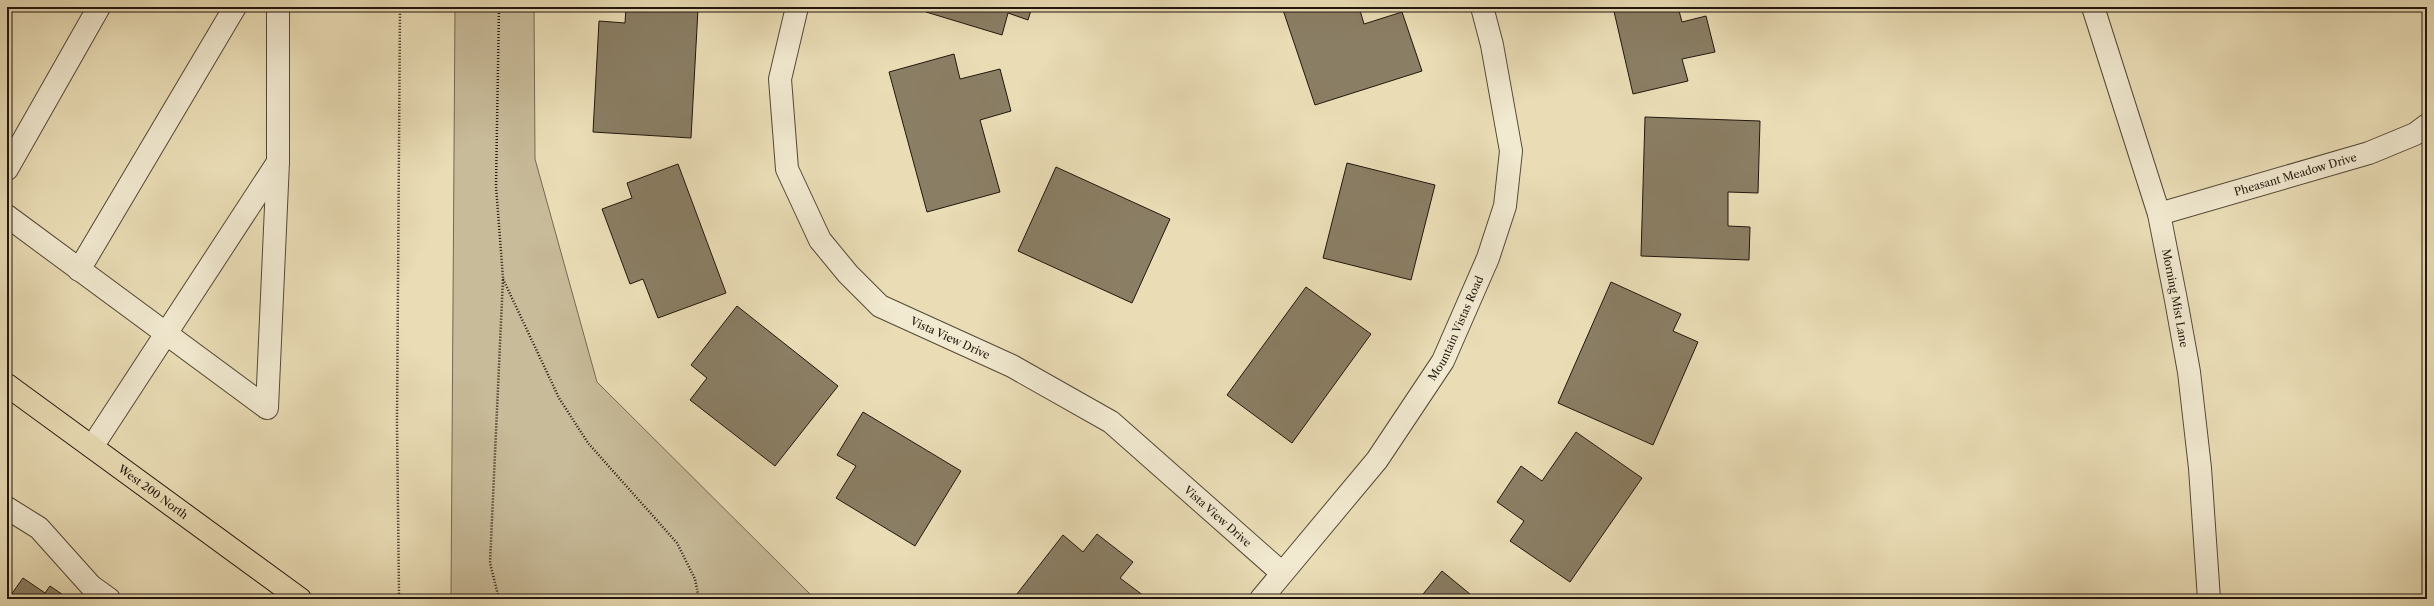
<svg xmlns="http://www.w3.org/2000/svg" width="2434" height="606" font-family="'Libre Caslon Text',serif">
	<rect width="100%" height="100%" fill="#eaddb6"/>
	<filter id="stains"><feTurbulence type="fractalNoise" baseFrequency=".005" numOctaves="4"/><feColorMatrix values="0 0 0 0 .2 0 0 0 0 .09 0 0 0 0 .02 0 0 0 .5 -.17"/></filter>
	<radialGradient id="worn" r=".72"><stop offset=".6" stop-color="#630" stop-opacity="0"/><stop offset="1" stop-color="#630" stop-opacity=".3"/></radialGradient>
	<!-- green -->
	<path fill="#c8bb99" stroke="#756952" d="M455 7H534L535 159 597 382 815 599H451Z"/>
	<!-- building -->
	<g fill="#8a7e64" stroke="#22170c">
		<path d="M626 7 698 9 691 138 593 132 599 21 625 23Z"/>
		<path d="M927 7H1032L1028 20 1008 13 1002 35 926 12Z"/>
		<path d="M1282 7H1359L1364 24 1402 12 1422 71 1315 105Z"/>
		<path d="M1613 7H1678L1682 22 1706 16 1715 52 1682 59 1688 81 1633 94Z"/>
		<path d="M954 54 960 79 1000 69 1011 111 980 120 1000 192 927 212 889 72Z"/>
		<path d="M1645 117 1760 121 1758 193 1728 192V226L1750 227 1749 260 1641 256Z"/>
		<path d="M1347 163 1435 185 1411 280 1323 258Z"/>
		<path d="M678 164 726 293 658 318 643 279 630 284 602 209 632 198 627 183Z"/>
		<path d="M1056 167 1170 219 1132 303 1018 251Z"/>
		<path d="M1611 282 1681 314 1673 331 1698 342 1653 445 1558 403Z"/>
		<path d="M1306 287 1371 334 1292 443 1227 395Z"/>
		<path d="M737 306 838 386 775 466 690 400 707 378 691 365Z"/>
		<path d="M863 412 961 471 915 546 836 498 856 466 837 455Z"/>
		<path d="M1576 432 1642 478 1570 582 1510 541 1524 521 1497 502 1521 466 1542 481Z"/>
		<path d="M1097 534 1133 562 1120 578 1144 596 1142 599H1013L1063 535 1083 552Z"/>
		<path d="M1442 571 1476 599H1419Z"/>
		<path d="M23 578 45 593 50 586 69 599H8Z"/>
	</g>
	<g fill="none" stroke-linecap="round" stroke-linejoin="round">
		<defs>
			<g id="minor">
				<path id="s1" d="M797 7 780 79 787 169 820 240 848 274 880 306 1012 366 1111 422 1282 573"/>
				<path id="s2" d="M2093 7 2159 214 2176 300 2189 372 2200 468 2209 599"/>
				<path d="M7 169 99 7"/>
				<path id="s3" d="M2159 214 2369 153 2415 134 2427 125"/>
				<path d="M7 216 267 408 278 162"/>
				<path d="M79 270 235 7"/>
				<path d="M92 447 278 162V7"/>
				<path d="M7 508 39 528 91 586 109 599"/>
				<path id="s4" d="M1261 599 1377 460 1443 361 1488 258 1505 206 1511 151 1492 45 1482 7"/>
			</g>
			<g id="major">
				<path id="s5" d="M7 385 300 599"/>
			</g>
		</defs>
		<!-- minor casing -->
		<use href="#minor" stroke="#544836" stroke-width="24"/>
		<!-- major casing -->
		<use href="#major" stroke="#22170c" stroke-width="24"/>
		<!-- path -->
		<g stroke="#22170c" stroke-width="2.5" stroke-dasharray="1 2" stroke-linecap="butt">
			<path d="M499 7 496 186 503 278 490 563 499 599"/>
			<path d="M503 279 559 398 588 443 677 543 695 579 699 599"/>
			<path d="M396 599 399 594 397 424 400 7"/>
		</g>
		<!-- minor -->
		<use href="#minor" stroke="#f1e9d0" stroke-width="22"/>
		<!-- major -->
		<use href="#major" stroke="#eaddb6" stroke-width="22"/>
	</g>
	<g text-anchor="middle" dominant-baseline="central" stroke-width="3" stroke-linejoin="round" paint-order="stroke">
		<!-- street labels -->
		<g font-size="11" fill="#22170c" stroke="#f1e9d0">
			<text stroke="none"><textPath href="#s3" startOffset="142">Pheasant Meadow Drive</textPath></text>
			<text stroke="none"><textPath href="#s2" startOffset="303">Morning Mist Lane</textPath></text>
			<text stroke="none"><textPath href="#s4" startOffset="335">Mountain Vistas Road</textPath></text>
			<text stroke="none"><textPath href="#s1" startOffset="409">Vista View Drive</textPath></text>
			<text stroke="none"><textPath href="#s5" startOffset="181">West 200 North</textPath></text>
			<text stroke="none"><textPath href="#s1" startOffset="733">Vista View Drive</textPath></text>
		</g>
	</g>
	<!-- margin -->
	<rect width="2434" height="606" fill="none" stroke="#eaddb6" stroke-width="24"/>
	<rect x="8" y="8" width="2418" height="590" fill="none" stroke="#22170c" stroke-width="2"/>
	<rect x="12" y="12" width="2410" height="582" fill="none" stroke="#22170c"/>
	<rect width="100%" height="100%" filter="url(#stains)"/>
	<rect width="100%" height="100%" fill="url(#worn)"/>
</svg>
